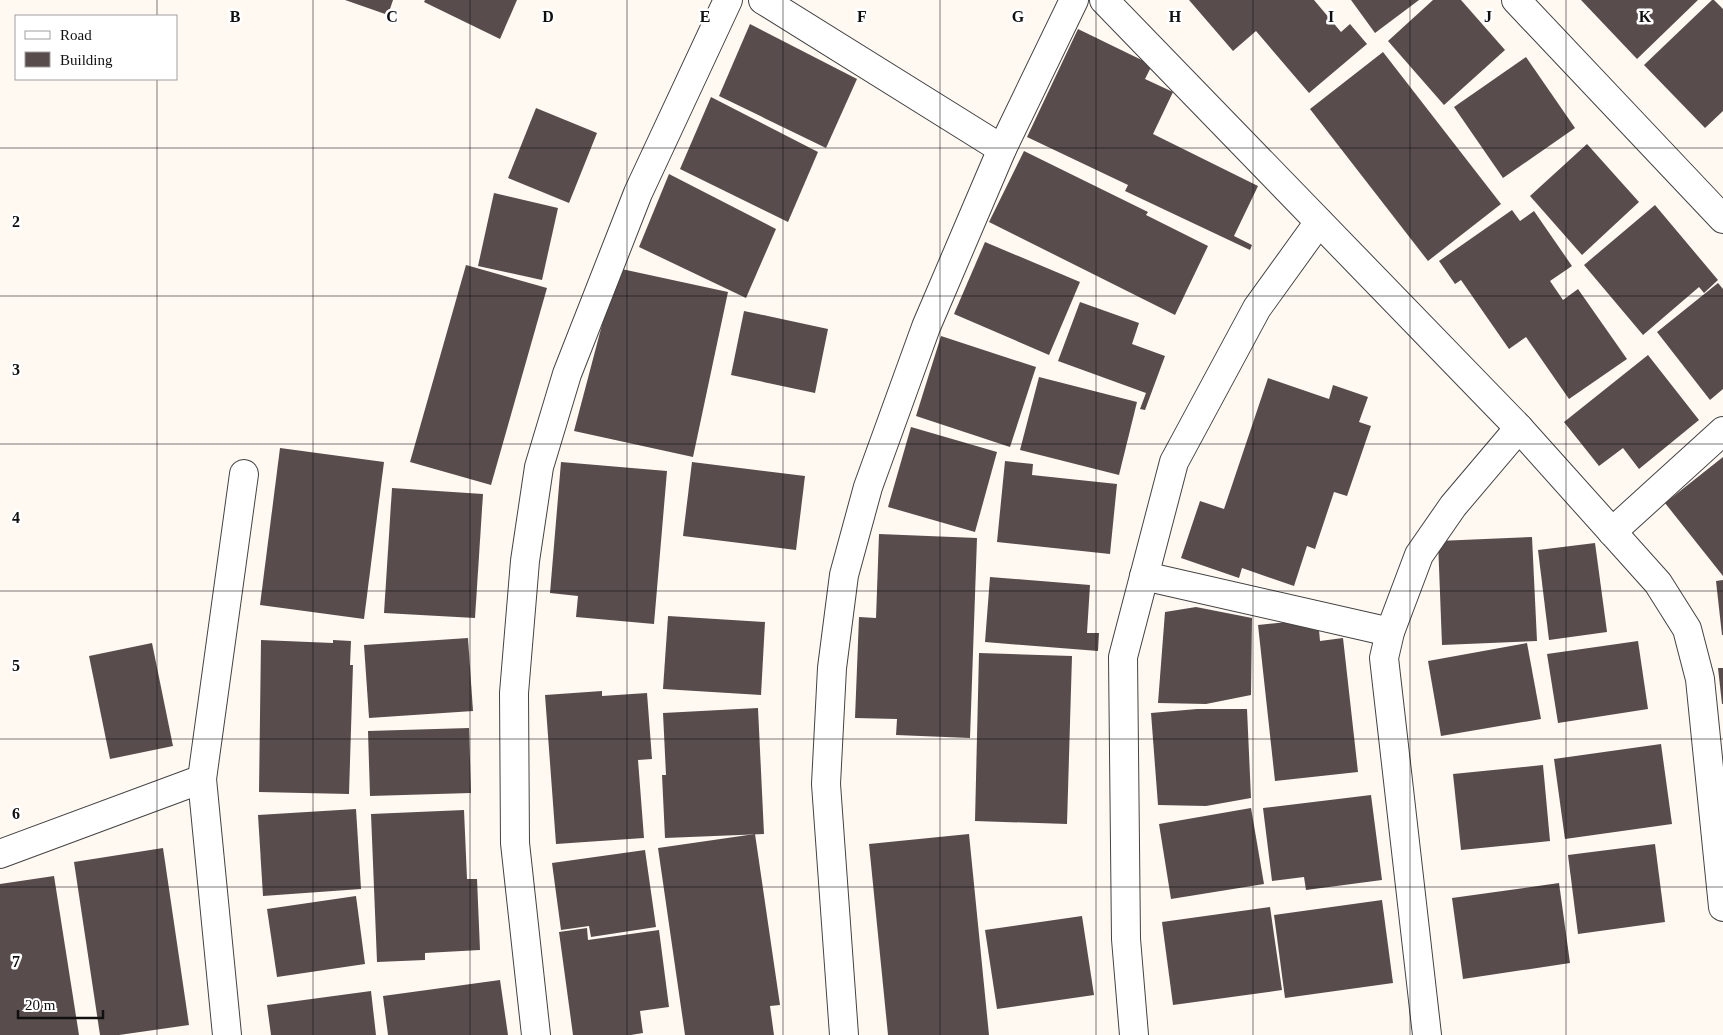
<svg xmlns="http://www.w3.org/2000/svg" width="1723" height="1035" font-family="Georgia,serif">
	<rect width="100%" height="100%" fill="#fff9f2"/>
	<!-- building -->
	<g fill="#584d4c">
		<path d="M345 0H393L388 15Z"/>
		<path d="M425 0H517L500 39 424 2Z"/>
		<path d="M1189 0H1314L1341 32 1350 24 1367 44 1309 93 1256 31 1233 51Z"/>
		<path d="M1351 0H1419L1375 33Z"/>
		<path d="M1433 0H1461L1505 50 1444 105 1388 41Z"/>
		<path d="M1581 0H1698L1637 59Z"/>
		<path d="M1712 0H1714L1723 9V111L1705 128 1644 65Z"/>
		<path d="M750 24 857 79 826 148 719 96Z"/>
		<path d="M1078 29 1152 65 1145 79 1173 92 1153 134 1258 186 1234 236 1252 245 1250 250 1125 191 1128 185 1027 137Z"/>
		<path d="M1383 52 1501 204 1428 261 1310 109Z"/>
		<path d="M1526 57 1575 128 1503 178 1454 107Z"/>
		<path d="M711 97 818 152 788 222 680 169Z"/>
		<path d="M536 108 597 133 569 203 508 178Z"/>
		<path d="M1587 144 1639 202 1582 255 1530 196Z"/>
		<path d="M1024 151 1148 212 1146 215 1208 246 1175 315 989 222Z"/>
		<path d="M669 174 776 229 746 298 639 247Z"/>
		<path d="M494 193 558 208 542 280 478 266Z"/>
		<path d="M1655 205 1718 280 1704 293 1699 287 1643 335 1584 265Z"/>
		<path d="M1512 210 1520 221 1534 211 1572 266 1550 281 1563 300 1578 289 1627 359 1569 399 1526 337 1509 349 1461 280 1455 284 1439 261Z"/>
		<path d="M985 242 1080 282 1049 355 954 314Z"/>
		<path d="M466 265 547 288 491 485 410 462Z"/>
		<path d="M617 268 728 292 693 457 574 431Z"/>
		<path d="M1718 283 1723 289V389L1710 400 1657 332Z"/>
		<path d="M1080 302 1139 323 1132 344 1165 356 1145 410 1140 409 1146 393 1058 361Z"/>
		<path d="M744 311 828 329 815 393 731 375Z"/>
		<path d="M941 336 1036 367 1010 447 916 416Z"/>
		<path d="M1648 355 1699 420 1639 469 1623 448 1599 466 1564 422Z"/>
		<path d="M1039 377 1137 402 1119 475 1020 450Z"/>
		<path d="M1268 378 1329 399 1333 385 1368 397 1359 422 1371 426 1347 496 1334 492 1315 549 1307 546 1294 586 1242 568 1239 578 1181 558 1200 501 1224 509Z"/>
		<path d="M911 427 997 452 975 532 888 507Z"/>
		<path d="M280 448 384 462 364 619 260 605Z"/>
		<path d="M1723 457V576L1665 503Z"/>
		<path d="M1005 461 1033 464 1032 475 1117 484 1110 554 997 542Z"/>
		<path d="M561 462 667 471 654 624 576 617 578 596 550 593Z"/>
		<path d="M692 462 805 476 796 550 683 536Z"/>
		<path d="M392 488 483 494 475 618 384 613Z"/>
		<path d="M879 534 977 538 970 738 896 735 897 719 855 718 859 617 876 618Z"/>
		<path d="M1532 537 1537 641 1442 645 1438 541Z"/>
		<path d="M1595 543 1607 632 1549 640 1538 550Z"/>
		<path d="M990 577 1090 585 1087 633H1099L1098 651 985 642Z"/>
		<path d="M1723 580V635H1722L1716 581Z"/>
		<path d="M1196 607 1252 618 1251 695 1206 704 1158 703 1165 612Z"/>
		<path d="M668 616 765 622 761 695 663 689Z"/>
		<path d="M1318 619 1320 641 1343 638 1358 772 1275 781 1258 625Z"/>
		<path d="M468 638 473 711 369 718 364 645Z"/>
		<path d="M261 640 333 643V640L351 641 350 665H353L349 794 259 792Z"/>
		<path d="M1638 641 1648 709 1558 723 1547 654Z"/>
		<path d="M152 643 173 746 110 759 89 656Z"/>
		<path d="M1527 643 1541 719 1441 736 1428 661Z"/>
		<path d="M979 653 1072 656 1067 824 975 821Z"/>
		<path d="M1718 668H1723V704H1722Z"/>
		<path d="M602 691V696L647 693 652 759 638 760 644 838 556 844 545 695Z"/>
		<path d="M758 708 764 834 665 838 662 775H666L663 713Z"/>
		<path d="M1197 709H1247L1251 798 1206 806 1158 805 1151 713Z"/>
		<path d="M469 728 471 793 370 796 368 731Z"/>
		<path d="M1661 744 1672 824 1565 839 1554 759Z"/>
		<path d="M1543 765 1550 841 1461 850 1453 774Z"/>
		<path d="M1371 795 1382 880 1306 890 1304 877 1272 881 1263 808Z"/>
		<path d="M1251 808 1264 884 1171 899 1159 824Z"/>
		<path d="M356 809 361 889 263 896 258 815Z"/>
		<path d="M464 810 467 879H477L480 950 425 953V960L377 962 371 814Z"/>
		<path d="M755 834 780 1005 770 1006 774 1035H685L658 848Z"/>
		<path d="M969 834 989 1035H888L869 844Z"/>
		<path d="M1655 844 1665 922 1578 934 1568 855Z"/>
		<path d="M163 848 189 1025 119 1035H100L74 862Z"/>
		<path d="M645 850 656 927 591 937 589 926 561 930 552 863Z"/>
		<path d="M54 876 79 1035H0V884Z"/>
		<path d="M1559 883 1570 963 1463 979 1452 898Z"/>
		<path d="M356 896 365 964 277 977 267 909Z"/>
		<path d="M1382 900 1393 983 1285 998 1274 915Z"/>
		<path d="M1270 907 1282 990 1173 1005 1162 922Z"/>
		<path d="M1082 916 1094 995 997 1009 985 930Z"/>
		<path d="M587 928 588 940 659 930 669 1007 640 1011 643 1033 631 1035H573L559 932Z"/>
		<path d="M500 980 508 1035H388L383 996Z"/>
		<path d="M371 991 376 1035H271L267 1005Z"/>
	</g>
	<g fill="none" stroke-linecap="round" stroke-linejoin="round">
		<defs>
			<g id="minor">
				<path d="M763 0 1002 149"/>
				<path d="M1104 0 1519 428 1658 583 1687 629 1700 679 1723 907"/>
				<path d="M1516 0 1723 219"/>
				<path d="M1612 532 1723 431"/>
				<path d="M1144 576 1390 632"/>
				<path d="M0 854 202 779"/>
				<path d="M227 1035 202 779 244 474"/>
				<path d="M536 1035 515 843 514 693 525 561 539 467 567 374 638 193 728 0"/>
				<path d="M844 1035 826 784 832 668 844 575 868 487 926 327 1002 149 1074 0"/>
				<path d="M1134 1035 1126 939 1123 657 1174 462 1257 308 1319 222"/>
				<path d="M1427 1035 1384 658 1390 632 1419 555 1453 506 1519 428"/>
			</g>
		</defs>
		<!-- minor casing -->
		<use href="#minor" stroke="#434343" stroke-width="30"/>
		<!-- minor -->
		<use href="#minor" stroke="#fff" stroke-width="28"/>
	</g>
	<!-- grid -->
	<path fill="none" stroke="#101010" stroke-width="1" stroke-opacity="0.55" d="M157 0V16M313 0V1035M470 0V1035M627 0V1035M783 0V1035M940 0V1035M1096 0V1035M1253 0V1035M1410 0V1035M1566 0V1035M157 79V1035M0 148H1723M0 296H1723M0 444H1723M0 591H1723M0 739H1723M0 887H1723"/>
	<g font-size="16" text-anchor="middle" font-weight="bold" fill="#101010" stroke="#fff" stroke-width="5" stroke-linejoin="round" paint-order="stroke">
		<text x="235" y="22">B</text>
		<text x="392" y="22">C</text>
		<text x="548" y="22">D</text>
		<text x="705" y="22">E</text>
		<text x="862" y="22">F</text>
		<text x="1018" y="22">G</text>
		<text x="1175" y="22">H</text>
		<text x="1331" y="22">I</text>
		<text x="1488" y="22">J</text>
		<text x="1645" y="22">K</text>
		<text x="16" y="227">2</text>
		<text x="16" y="375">3</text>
		<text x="16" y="523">4</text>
		<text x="16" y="671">5</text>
		<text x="16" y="819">6</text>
		<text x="16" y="967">7</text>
	</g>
	<!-- legend -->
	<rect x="15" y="15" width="162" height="65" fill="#ffffff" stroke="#9f9f9f"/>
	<rect x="25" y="31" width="25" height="8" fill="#ffffff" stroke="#9f9f9f"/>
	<text x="60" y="40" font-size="15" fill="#101010">Road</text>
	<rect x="25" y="52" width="25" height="15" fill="#584d4c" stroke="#9f9f9f"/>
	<text x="60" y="65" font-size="15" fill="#101010">Building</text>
	<!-- scale -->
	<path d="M18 1010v8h85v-8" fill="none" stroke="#101010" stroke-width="2.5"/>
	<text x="25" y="1010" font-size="15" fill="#101010" stroke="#ffffff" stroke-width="4" paint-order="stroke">20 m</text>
</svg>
